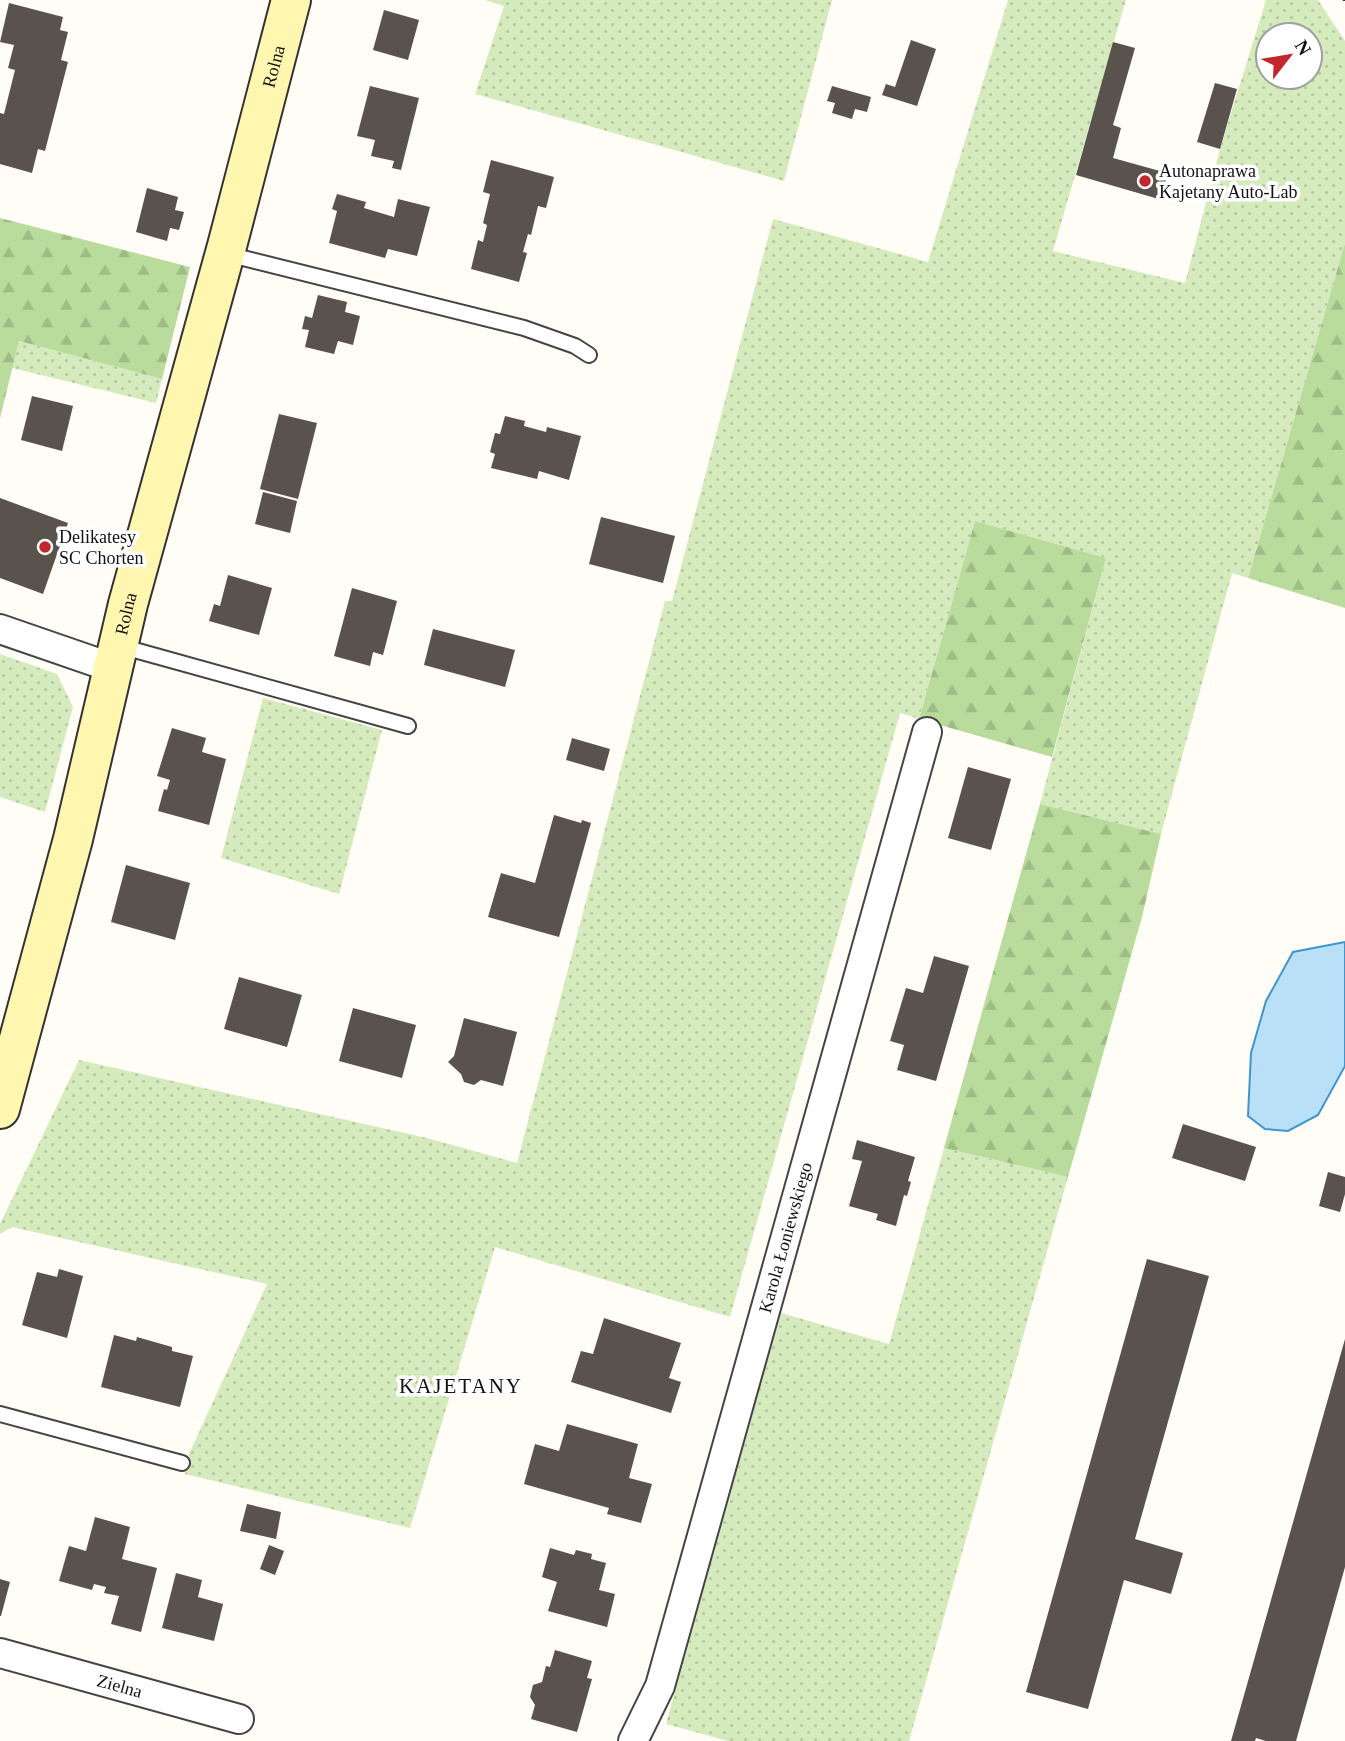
<svg xmlns="http://www.w3.org/2000/svg" width="1345" height="1741" font-family="'Times New Roman',serif">
	<defs>
		<pattern id="green-dots" width="8" height="8" patternUnits="userSpaceOnUse" patternTransform="scale(1.75)"><rect width="8" height="8" fill="#d5ebbd"/><path d="M2 2h.1M6 6h.1" fill="none" stroke="#b6c8a1" stroke-width="1.8" stroke-linecap="round"/></pattern>
		<pattern id="forest-firs" width="22" height="20" patternUnits="userSpaceOnUse" patternTransform="scale(1.75)"><rect width="22" height="20" fill="#b9dc9c"/><path d="M5 1l3.5 6h-7zM16 11l3.5 6h-7z" fill="#9ebc85"/></pattern>
	</defs>
	<rect width="100%" height="100%" fill="#fffdf5"/>
	<!-- green -->
	<g fill="url(#green-dots)" fill-rule="evenodd">
		<path d="M485 0H832L784 181 475 94 504 6Z"/>
		<path d="M1008 0H1126L1053 251 1185 283 1220 149 1266 0H1318L1345 41V243L1248 578 1232 573 1161 834 1040 804 1106 558 975 521 919 719 900 713 730 1317 495 1247 410 1528 185 1474 189 1454 267 1284 12 1227 0 1234V1224L79 1060 427 1138 517 1163 665 601H672L773 219 928 262ZM1268 35H1310V77H1268Z"/>
		<path d="M19 341 162 379 156 403 12 368Z"/>
		<path d="M0 654 57 674 73 707 45 812 0 797Z"/>
		<path d="M263 698 382 730 339 894 221 858Z"/>
		<path d="M944 1148 1068 1177 909 1741H728L666 1724 781 1313 889 1344Z"/>
	</g>
	<!-- forest -->
	<g fill="url(#forest-firs)">
		<path d="M0 218 190 267 162 379 19 341 0 418Z"/>
		<path d="M1345 243V608L1248 578Z"/>
		<path d="M975 521 1106 558 1052 757 919 719Z"/>
		<path d="M1040 804 1161 834 1142 917 1068 1177 944 1148Z"/>
	</g>
	<!-- water -->
	<path fill="#b9e0f7" stroke="#3f96cf" stroke-width="2" d="M1345 942V1066L1318 1115 1288 1131 1265 1129 1248 1116 1251 1053 1266 1001 1293 952Z"/>
	<!-- building -->
	<g fill="#5a524d">
		<path d="M9 3 63 17 60 30 68 32 61 60 68 62 45 151 38 149 32 173 0 164V113L4 114 15 70 8 68 14 45 0 42Z"/>
		<path d="M384 10 419 20 408 60 373 50Z"/>
		<path d="M911 40 936 49 917 106 882 95 886 84 895 87Z"/>
		<path d="M1113 42 1135 48 1113 125 1121 128 1113 158 1167 173 1162 200 1076 175Z"/>
		<path d="M1215 83 1237 89 1220 149 1197 142Z"/>
		<path d="M370 86 419 98 401 170 392 168 394 161 371 156 375 140 357 136Z"/>
		<path d="M832 86 871 97 867 112 855 109 852 119 832 113 835 103 827 101Z"/>
		<path d="M491 160 554 177 546 208 538 206 531 235 528 234 523 252 527 253 519 282 471 269 478 240 483 242 487 225 483 223 490 194 483 192Z"/>
		<path d="M147 188 178 197 175 210 184 212 179 230 170 228 167 241 136 232Z"/>
		<path d="M337 194 366 202 364 208 394 217 398 199 430 207 417 256 388 249 385 258 329 243 337 211 332 209Z"/>
		<path d="M318 295 347 302 345 312 360 316 353 345 338 341 334 354 305 347 309 330 302 329 305 316 312 318Z"/>
		<path d="M32 396 73 406 62 451 21 440Z"/>
		<path d="M279 414 317 423 298 499 260 489Z"/>
		<path d="M505 416 525 421 524 426 546 432 547 427 581 436 569 480 539 471 537 479 491 468 495 454 490 452 495 433 500 434Z"/>
		<path d="M263 492 297 501 290 533 255 524Z"/>
		<path d="M0 498 68 523 43 594 0 578Z"/>
		<path d="M601 517 675 536 663 583 589 564Z"/>
		<path d="M228 575 272 588 259 635 209 621 214 604 220 606Z"/>
		<path d="M352 588 397 601 383 655 373 652 370 666 334 656Z"/>
		<path d="M433 629 515 650 505 687 424 665Z"/>
		<path d="M172 728 206 738 202 752 226 759 209 825 158 811 164 789 167 790 170 780 157 776Z"/>
		<path d="M572 738 610 749 604 771 566 760Z"/>
		<path d="M968 767 1011 779 991 850 948 838Z"/>
		<path d="M554 815 581 823 582 820 591 823 559 937 488 917 501 873 535 883Z"/>
		<path d="M126 865 190 883 175 940 111 922Z"/>
		<path d="M934 956 969 966 936 1081 897 1070 904 1045 890 1041 906 988 923 993Z"/>
		<path d="M239 977 302 995 287 1047 224 1029Z"/>
		<path d="M353 1008 416 1025 402 1078 339 1061Z"/>
		<path d="M464 1018 517 1032 503 1086 481 1080 474 1085 464 1082 461 1074 448 1062 454 1056Z"/>
		<path d="M1183 1124 1256 1147 1245 1181 1172 1158Z"/>
		<path d="M857 1140 915 1157 908 1181 911 1182 907 1196 904 1195 896 1226 876 1220 878 1214 849 1206 862 1161 852 1159Z"/>
		<path d="M1328 1172 1345 1177V1194L1340 1212 1319 1206Z"/>
		<path d="M1147 1259 1209 1276 1135 1539 1183 1553 1171 1594 1124 1580 1088 1709 1026 1692Z"/>
		<path d="M59 1269 83 1276 67 1338 22 1325 37 1272 57 1277Z"/>
		<path d="M604 1318 681 1343 669 1378 681 1382 671 1413 571 1382 581 1351 593 1354Z"/>
		<path d="M114 1335 136 1341 137 1337 172 1347V1351L193 1356 180 1407 101 1387Z"/>
		<path d="M1345 1339V1567L1296 1741H1266L1256 1738 1255 1741H1231Z"/>
		<path d="M567 1424 638 1444 629 1478 652 1484 641 1523 607 1514 609 1508 524 1484 535 1444 559 1451Z"/>
		<path d="M247 1504 281 1512 276 1539 240 1531Z"/>
		<path d="M95 1517 130 1527 122 1559 157 1568 141 1632 111 1624 119 1596 104 1593 106 1587 94 1584 92 1590 59 1581 69 1546 86 1551Z"/>
		<path d="M269 1545 284 1551 275 1575 260 1569Z"/>
		<path d="M550 1548 574 1555 576 1550 592 1554 591 1559 606 1563 599 1590 615 1594 607 1627 548 1611 557 1582 542 1577Z"/>
		<path d="M176 1573 202 1580 198 1597 223 1604 214 1641 162 1628Z"/>
		<path d="M0 1579 10 1582 1 1616H0Z"/>
		<path d="M555 1650 592 1661 587 1678 592 1679 577 1732 531 1719 535 1705 530 1697 533 1685 542 1682 546 1666 550 1667Z"/>
	</g>
	<g fill="none" stroke-linecap="round" stroke-linejoin="round">
		<defs>
			<g id="lane">
				<path d="M227 254 524 328 575 346 589 355"/>
				<path d="M120 646 408 726"/>
				<path d="M0 1414 182 1463"/>
			</g>
			<g id="street">
				<path d="M0 629 113 668"/>
				<path id="s1" d="M0 1653 239 1719"/>
				<path id="s2" d="M633 1741 660 1686 927 732"/>
			</g>
			<g id="secondary">
				<path id="s3" d="M0 1109 73 839 128 604 227 246 291 0"/>
			</g>
		</defs>
		<!-- lane casing -->
		<use href="#lane" stroke="#444" stroke-width="18"/>
		<!-- street casing -->
		<use href="#street" stroke="#444" stroke-width="32"/>
		<!-- secondary casing -->
		<use href="#secondary" stroke="#333" stroke-width="42"/>
		<!-- path -->
		<path stroke="#333" stroke-width="4.5" stroke-dasharray="7 3.5" stroke-linecap="butt" d="M1345 0V1"/>
		<!-- lane -->
		<use href="#lane" stroke="#fff" stroke-width="14"/>
		<!-- street -->
		<use href="#street" stroke="#fff" stroke-width="28"/>
		<!-- secondary -->
		<use href="#secondary" stroke="#fff6b0" stroke-width="38"/>
	</g>
	<!-- markers -->
	<g fill="#c4262e" stroke="#fff" stroke-width="2.5">
		<circle cx="1145" cy="181" r="7"/>
		<circle cx="45" cy="547" r="7"/>
	</g>
	<g text-anchor="middle" dominant-baseline="central" stroke-width="7" stroke-linejoin="round" paint-order="stroke">
		<!-- street labels -->
		<g font-size="18" fill="#111" stroke="#fff">
			<text stroke="none"><textPath href="#s3" startOffset="1078">Rolna</textPath></text>
			<text stroke="none"><textPath href="#s3" startOffset="511">Rolna</textPath></text>
			<text stroke="none"><textPath href="#s2" startOffset="527">Karola Łoniewskiego</textPath></text>
			<text stroke="none"><textPath href="#s1" startOffset="124">Zielna</textPath></text>
		</g>
		<!-- poi labels -->
		<g font-size="18" fill="#111" stroke="#fff" text-anchor="start">
			<text x="1159" y="171">Autonaprawa<tspan x="1159" dy="21">Kajetany Auto-Lab</tspan></text>
			<text x="59" y="537">Delikatesy<tspan x="59" dy="21">SC Chorten</tspan></text>
		</g>
		<!-- quarter labels -->
		<g font-size="21" letter-spacing="2" fill="#111" stroke="#fff">
			<text x="461" y="1386">KAJETANY</text>
		</g>
	</g>
	<!-- north arrow -->
	<g transform="translate(1289 56) rotate(59)"><circle r="33" fill="#ffffff" stroke="#a0a0a0" stroke-width="2"/>
	<path d="M0-5L12 26L0 18L-12 26Z" fill="#c4262e"/>
	<text y="-10" font-size="19" font-weight="bold" text-anchor="middle" fill="#111111">N</text>
	</g>
</svg>
